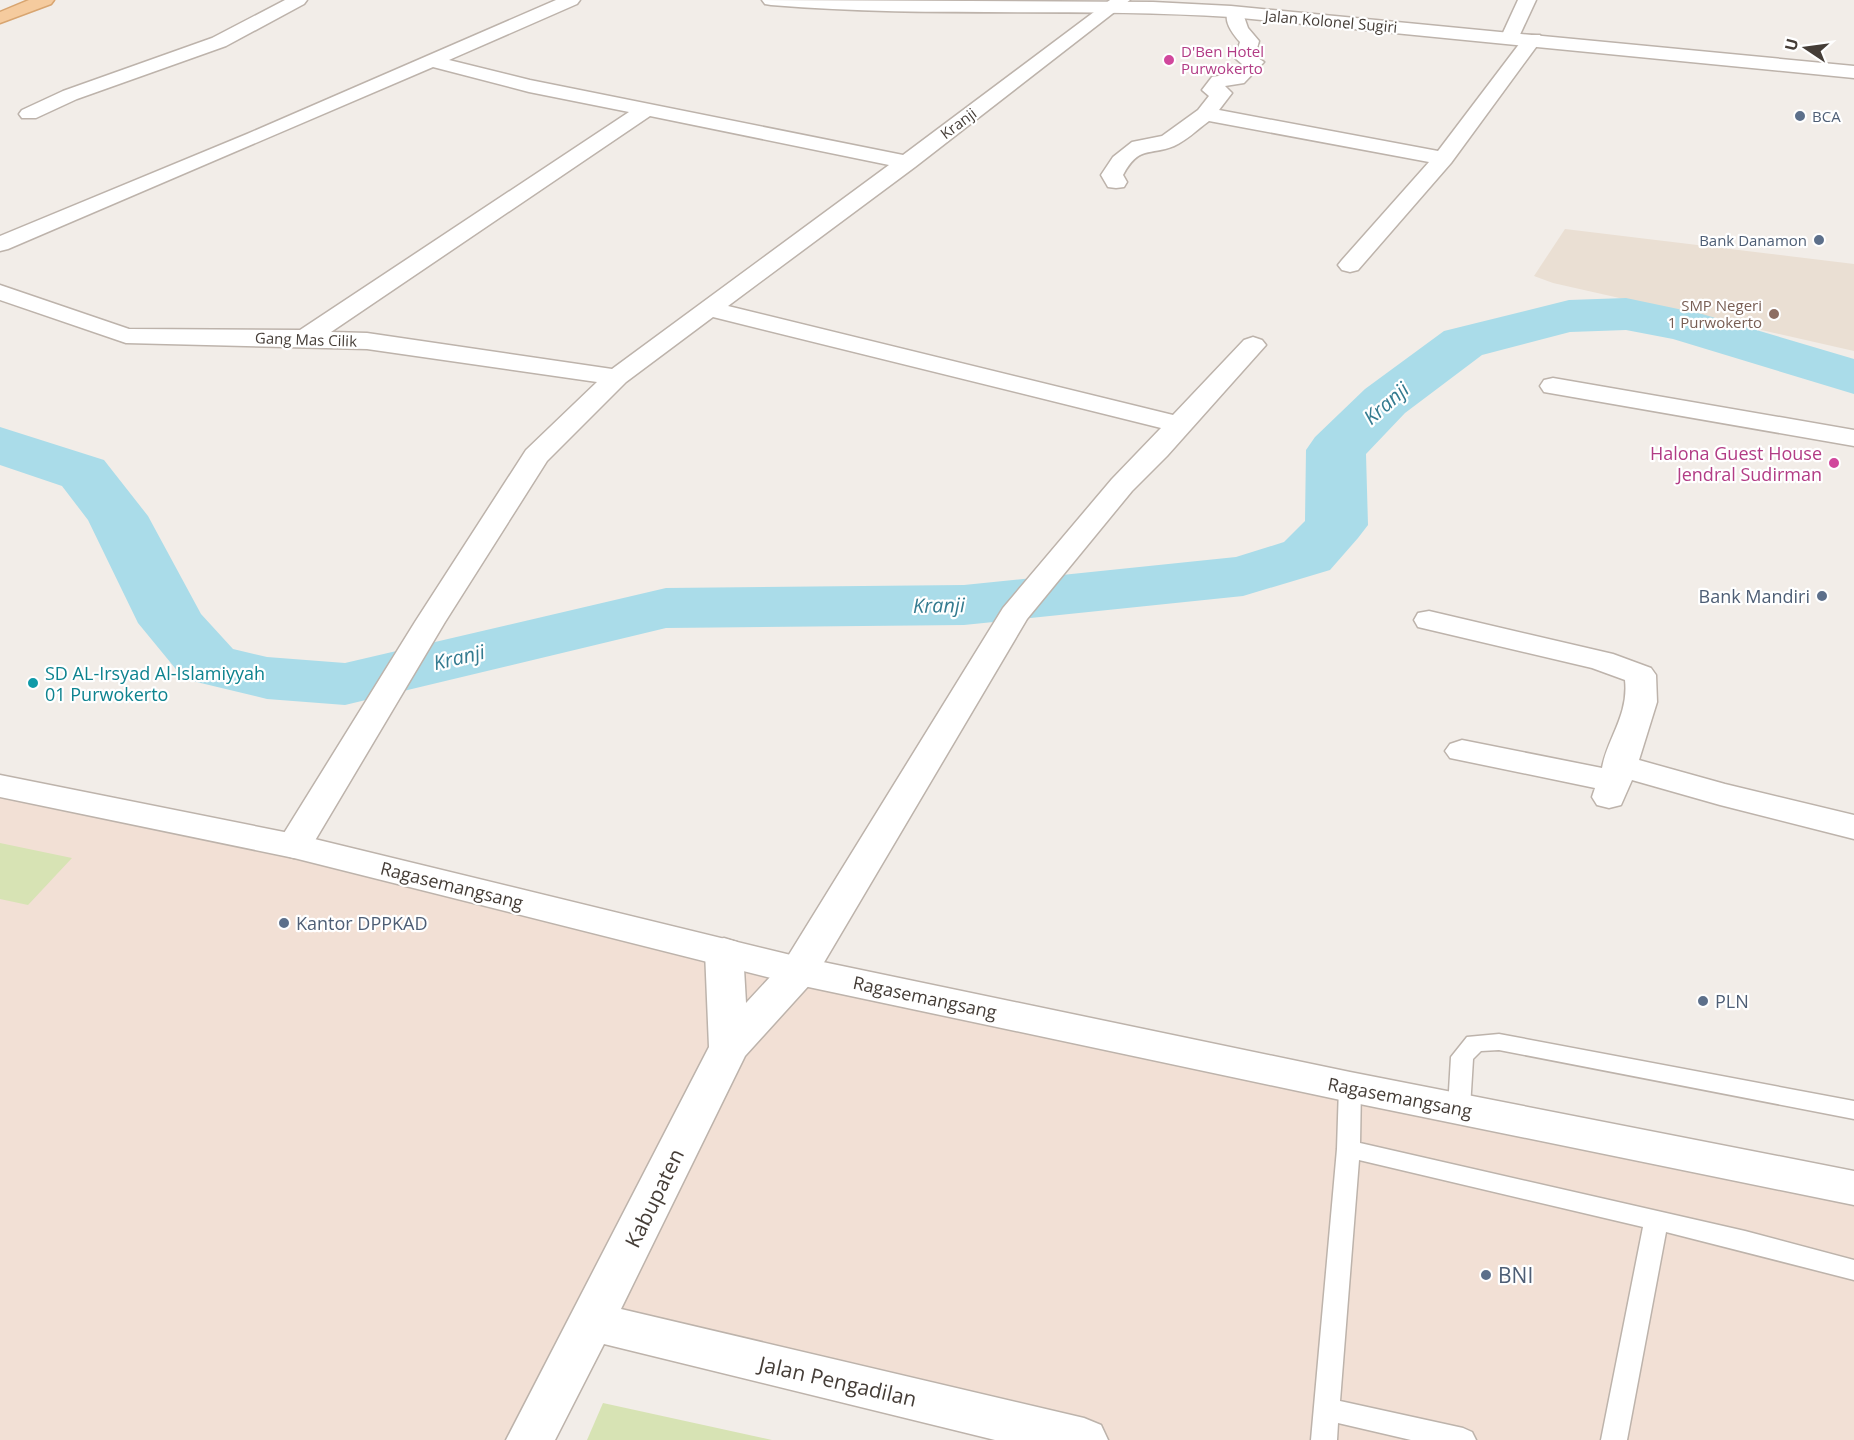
<svg xmlns="http://www.w3.org/2000/svg" width="1854" height="1440" font-family="'Open Sans',sans-serif">
	<rect width="100%" height="100%" fill="#f2ede8"/>
	<!-- commercial -->
	<path fill="#f2e0d5" d="M0 782 724 951 1854 1188V1440H1023L590 1342 542 1440H0Z"/>
	<!-- education -->
	<path fill="#eadfd3" d="M1565 229 1854 264V351L1553 283 1534 276Z"/>
	<!-- green -->
	<g fill="#d7e3b4">
		<path d="M0 843 72 858 28 905 0 899Z"/>
		<path d="M603 1403 772 1440H587Z"/>
	</g>
	<g fill="none" stroke-linecap="round" stroke-linejoin="round">
		<!-- river -->
		<path fill="#aadce9" fill-rule="evenodd" d="M1626 298 1702 314 1854 359V394L1673 339 1626 330 1570 332 1482 355 1405 413 1366 454 1368 525 1358 538 1330 570 1243 596 964 625 666 628 345 705 267 699 184 679 138 623 88 520 62 486 0 465V427L104 460 148 516 201 614 233 649 267 657 345 663 666 588 964 585 1236 557 1284 542 1305 521 1306 450 1315 437 1365 389 1444 331 1569 300Z"/>
		<defs>
			<g id="service">
				<path d="M1499 1034 1854 1101V1119L1499 1050 1481 1051 1473 1059 1470 1108 1467 1114 1459 1117 1451 1114 1448 1108 1451 1057 1467 1037Z"/>
				<path d="M1350 1079 1358 1081 1361 1087 1360 1143 1745 1231 1854 1260V1280L1666 1232 1627 1440H1601L1643 1227 1359 1160 1340 1401 1463 1428 1472 1432 1476 1440H1411L1338 1423 1337 1440H1311L1337 1149 1339 1087 1342 1081Z"/>
			</g>
			<g id="minor">
				<path d="M285 0H307L304 4 226 46 77 99 36 118H22L19 114 22 110 63 91 212 38Z"/>
				<path d="M556 0H580L577 4 449 60 530 80 903 155 1110 0H1130L915 167 728 306 1173 415 1244 340 1253 337 1262 340 1266 345 1167 456 1132 491 1027 619 813 981 745 1056 621 1309 1084 1418 1101 1425 1108 1440H995L604 1344 555 1440H506L709 1047 705 951 711 942 724 938 737 942 743 951 746 1003 785 961 1003 608 1112 479 1161 428 713 317 626 382 547 461 445 622 307 854 294 858 281 854 276 846 415 622 526 450 597 382 367 349 126 343 0 300V285L129 329 300 330 629 112 529 92 433 67 8 249 0 251V236L247 134ZM650 116 889 165 612 369 367 333 331 332Z"/>
				<path d="M1518 0H1536L1517 41H1503L1501 37Z"/>
				<path d="M1235 7 1241 8 1248 28 1259 41 1255 56 1264 62 1244 83 1225 86 1232 93 1219 110 1438 151 1526 35H1540L1542 39 1451 163 1358 270 1350 272 1342 270 1338 265 1342 260 1429 162 1209 121C1198 129 1186 141 1174 146 1149 156 1139 145 1123 175L1127 182 1124 187 1116 188 1108 187 1101 175 1113 157 1132 142 1162 136 1198 110 1209 96 1202 90 1212 77 1231 74 1242 64 1235 58 1240 42C1232 33 1222 20 1229 8Z"/>
				<path d="M1553 378 1854 430V446L1544 392 1540 386 1544 380Z"/>
				<path d="M1429 611 1613 654 1651 668 1656 675 1657 702 1639 760 1725 784 1854 815V839L1720 805 1632 780 1621 805 1609 808 1597 805 1592 797 1595 788 1450 758 1445 751 1450 744 1462 740 1602 768C1607 739 1629 715 1625 680L1592 668 1418 627 1414 620 1418 613Z"/>
			</g>
			<g id="tertiary">
				<path d="M762 0 1153 2 1231 6 1854 66V78L1231 17C1078 7 924 18 771 5L765 4Z"/>
				<path d="M0 775 294 834 799 957 1350 1072 1854 1171V1205L1350 1102 799 985 294 858 0 797Z"/>
			</g>
			<path id="primary" d="M29 0H54L51 4 0 23V12Z"/>
		</defs>
		<!-- service casing -->
		<use href="#service" stroke="#bdb3ab" stroke-width="3"/>
		<!-- minor casing -->
		<use href="#minor" stroke="#bdb3ab" stroke-width="3"/>
		<!-- tertiary casing -->
		<use href="#tertiary" stroke="#bdb3ab" stroke-width="3"/>
		<!-- primary casing -->
		<use href="#primary" stroke="#d8a570" stroke-width="3"/>
		<!-- service -->
		<use href="#service" fill="#fff" fill-rule="evenodd"/>
		<!-- minor -->
		<use href="#minor" fill="#fff" fill-rule="evenodd"/>
		<!-- tertiary -->
		<use href="#tertiary" fill="#fff" fill-rule="evenodd"/>
		<!-- primary -->
		<use href="#primary" fill="#f5cb9e" fill-rule="evenodd"/>
	</g>
	<!-- markers -->
	<g fill="#d1479c" stroke="#fff" stroke-width="2">
		<circle cx="1169" cy="60" r="6"/>
		<circle cx="1834" cy="463" r="6"/>
	</g>
	<g fill="#5c6f8a" stroke="#fff" stroke-width="2">
		<circle cx="1800" cy="116" r="6"/>
		<circle cx="1819" cy="240" r="6"/>
		<circle cx="1822" cy="596" r="6"/>
		<circle cx="284" cy="923" r="6"/>
		<circle cx="1703" cy="1001" r="6"/>
		<circle cx="1486" cy="1275" r="6"/>
	</g>
	<circle fill="#8d6e63" stroke="#fff" stroke-width="2" cx="1774" cy="314" r="6"/>
	<circle fill="#0f9aa8" stroke="#fff" stroke-width="2" cx="33" cy="683" r="6"/>
	<g text-anchor="middle" dominant-baseline="central" stroke-width="4.5" stroke-linejoin="round" paint-order="stroke">
		<!-- far-street labels -->
		<g font-size="15" fill="#453d37" stroke="#fff">
			<text transform="translate(1331 21) rotate(5)">Jalan Kolonel Sugiri</text>
			<text transform="translate(958 123) rotate(-37)">Kranji</text>
			<text transform="translate(306 339) rotate(2)">Gang Mas Cilik</text>
		</g>
		<!-- far-hotel labels -->
		<g font-size="15" fill="#b23c85" stroke="#fff" text-anchor="start">
			<text x="1181" y="51">D'Ben Hotel<tspan x="1181" dy="17">Purwokerto</tspan></text>
		</g>
		<!-- far-service labels -->
		<g font-size="15" fill="#4e5e75" stroke="#fff" text-anchor="start">
			<text x="1812" y="116">BCA</text>
			<text x="1807" y="240" text-anchor="end">Bank Danamon</text>
		</g>
		<!-- far-education labels -->
		<g font-size="15" fill="#785e54" stroke="#fff" text-anchor="end">
			<text x="1762" y="305">SMP Negeri<tspan x="1762" dy="17">1 Purwokerto</tspan></text>
		</g>
		<!-- hotel labels -->
		<g font-size="18" fill="#b23c85" stroke="#fff" text-anchor="end">
			<text x="1822" y="453">Halona Guest House<tspan x="1822" dy="21">Jendral Sudirman</tspan></text>
		</g>
		<!-- service labels -->
		<g font-size="18" fill="#4e5e75" stroke="#fff" text-anchor="start">
			<text x="1810" y="596" text-anchor="end">Bank Mandiri</text>
			<text x="296" y="923">Kantor DPPKAD</text>
			<text x="1715" y="1001">PLN</text>
		</g>
		<!-- culture labels -->
		<g font-size="18" fill="#0d838f" stroke="#fff" text-anchor="start">
			<text x="45" y="673">SD AL-Irsyad Al-Islamiyyah<tspan x="45" dy="21">01 Purwokerto</tspan></text>
		</g>
		<!-- street labels -->
		<g font-size="18" fill="#453d37" stroke="#fff">
			<text transform="translate(452 885) rotate(14)">Ragasemangsang</text>
			<text transform="translate(925 997) rotate(12)">Ragasemangsang</text>
			<text transform="translate(1400 1097) rotate(11)">Ragasemangsang</text>
		</g>
		<!-- water labels -->
		<g font-size="20" font-style="italic" fill="#347b90" stroke="#fff">
			<text transform="translate(1386 403) rotate(-41)">Kranji</text>
			<text transform="translate(939 605) rotate(-1)">Kranji</text>
			<text transform="translate(459 657) rotate(-13)">Kranji</text>
		</g>
		<!-- near-street labels -->
		<g font-size="21" fill="#453d37" stroke="#fff">
			<text transform="translate(654 1198) rotate(-64)">Kabupaten</text>
			<text transform="translate(838 1381) rotate(13)">Jalan Pengadilan</text>
		</g>
		<!-- near-service labels -->
		<g font-size="21" fill="#4e5e75" stroke="#fff" text-anchor="start">
			<text x="1498" y="1275">BNI</text>
		</g>
	</g>
	<!-- north arrow -->
	<g transform="translate(1806 48) rotate(283)" stroke="#ffffff" stroke-width="4.5" paint-order="stroke">
	<path d="M0-4.5L10 22L0 15L-10 22Z" fill="#453d37"/>
	<text y="-9" font-size="16" font-weight="bold" text-anchor="middle" fill="#453d37">U</text>
	</g>
</svg>
